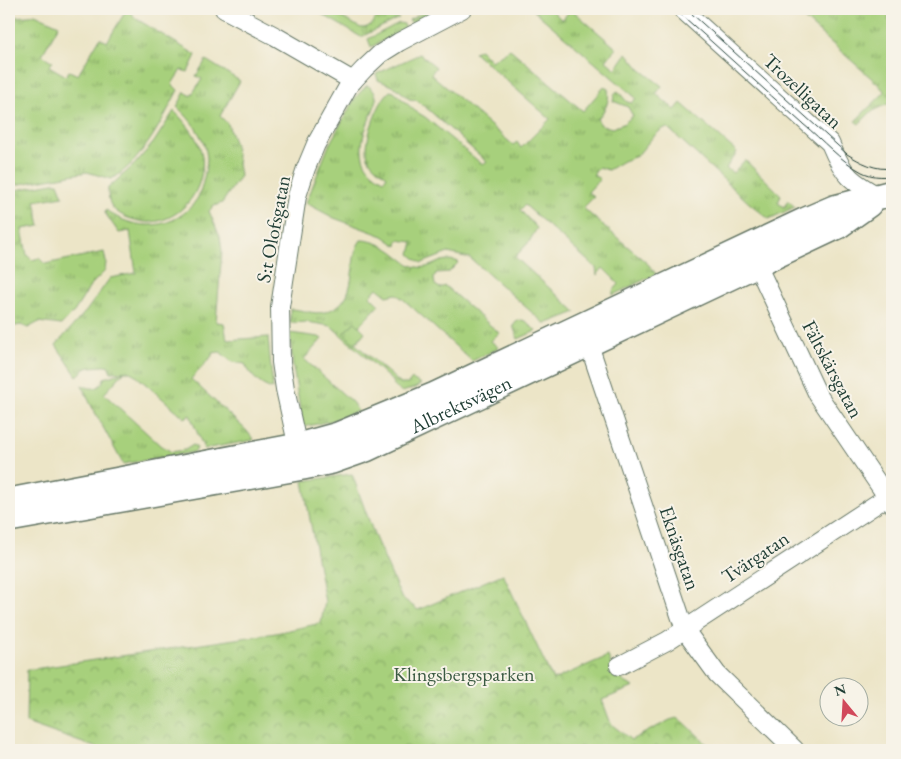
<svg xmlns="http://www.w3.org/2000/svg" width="901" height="759" font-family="'EB Garamond',serif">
	<defs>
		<pattern id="grass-tufts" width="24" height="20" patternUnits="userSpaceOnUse" patternTransform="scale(1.25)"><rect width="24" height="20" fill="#a7d07c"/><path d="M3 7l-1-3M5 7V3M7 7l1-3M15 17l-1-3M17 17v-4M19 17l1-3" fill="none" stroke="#87aa66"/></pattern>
		<pattern id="park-crowns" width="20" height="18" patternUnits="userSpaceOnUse" patternTransform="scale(1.25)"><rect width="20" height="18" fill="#a7d07c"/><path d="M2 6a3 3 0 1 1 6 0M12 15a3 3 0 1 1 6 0" fill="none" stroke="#87aa66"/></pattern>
	</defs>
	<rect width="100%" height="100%" fill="#f7f3e8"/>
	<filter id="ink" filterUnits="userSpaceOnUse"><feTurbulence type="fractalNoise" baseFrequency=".02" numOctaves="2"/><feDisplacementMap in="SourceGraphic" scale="10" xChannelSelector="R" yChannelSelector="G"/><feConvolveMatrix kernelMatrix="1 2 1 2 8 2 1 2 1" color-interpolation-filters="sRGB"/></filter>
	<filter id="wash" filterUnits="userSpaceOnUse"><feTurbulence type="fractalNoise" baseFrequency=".0096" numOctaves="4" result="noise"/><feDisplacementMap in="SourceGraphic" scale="20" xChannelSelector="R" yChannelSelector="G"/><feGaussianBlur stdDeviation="1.12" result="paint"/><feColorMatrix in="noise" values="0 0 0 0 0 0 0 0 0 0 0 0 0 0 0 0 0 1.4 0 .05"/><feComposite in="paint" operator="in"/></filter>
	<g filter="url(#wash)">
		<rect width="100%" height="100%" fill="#ece5c7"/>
		<!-- grass -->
		<g fill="url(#grass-tufts)" stroke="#638658">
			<path d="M127 9H129L135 18 196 55 188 72 181 70 172 84 178 90C163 119 141 164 111 179L87 172 9 186V17L30 16 35 14 59 25 42 55 53 62 49 66 66 76 69 71 78 75 100 38 107 42Z"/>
			<path d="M313 9H326L361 28C372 29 376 17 382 9H392L399 18 361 37Z"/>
			<path d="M429 9H446L414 25 409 20Z"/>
			<path d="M532 9H551L562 20 571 9 616 48 606 61 616 69 627 53 640 69 662 86 656 94 675 110 681 103 737 152 726 168 733 173 745 160 781 195 778 203 784 207 788 200 795 207 769 219 749 203 668 128 662 129 652 138 637 156 623 161 608 170 599 167 593 175 600 179 588 192 594 197 583 208 648 264 656 274 613 295V291L619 284 603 268 597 275 596 268 525 205 520 210 537 228 529 242 515 257 576 312 545 324 470 258 448 253 422 263 417 260 410 254 413 242 398 240 397 246 383 236 334 218 306 203 329 145 355 98 367 85C374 90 377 94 376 103 364 132 348 162 384 180L387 176C380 171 371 165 368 157 363 142 378 101 390 91L394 92 415 111 425 117 483 165 487 162 430 111 416 100 409 99 397 88 378 80 376 74 420 54 436 67 431 74 513 145 517 142 521 148 550 119 474 52 480 49 491 61 510 49 583 111 604 87 608 89C610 102 605 111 597 119L601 125 612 128 623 124 633 116 628 107 613 101 615 93 618 91 627 102 632 103 636 98Z"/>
			<path d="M793 9H892V102L871 112 859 124 855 121 885 92 878 84Z"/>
			<path d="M399 23 404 24 405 27 402 31 371 47 368 39Z"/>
			<path d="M206 60 240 81 220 116 228 124 235 145 240 176 222 203 214 206 209 211 220 237 222 251 216 322 224 323 227 340 268 337 273 389C260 386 251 376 245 364L232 362 220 352 212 353V356L191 379 246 430 254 440 204 449 190 415 185 418 134 374 128 371 111 372 108 365C102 367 90 366 87 368 84 369 80 374 77 376L56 345 87 310 110 278 136 273 130 231 119 233 105 213 106 210C134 232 176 231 197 199 201 193 202 185 204 178 205 172 207 165 207 159 206 139 191 119 177 107L185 92 191 96 202 79 196 76Z"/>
			<path d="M174 111C187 124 199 138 202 156 206 187 184 219 152 222 144 223 133 220 126 217 111 210 108 204 108 188L134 165 154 142Z"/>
			<path d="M53 183H58L63 196 35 201 40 226 22 229 27 255 32 260 39 258 45 264 104 252 106 262 105 271 91 285 74 312 61 325 39 322 28 328 21 325 9 327V194L11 191Z"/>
			<path d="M361 240C373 240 388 247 397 255 404 260 408 265 417 267 434 270 438 255 459 262L449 272 436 273 434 279 435 285 440 288 445 286 499 333 491 341 499 348 472 361 403 299 396 294 387 296 377 288 370 296 379 305 359 326 355 322 343 333 401 384H408L412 379 421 384 415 388 402 392 395 387 391 380 331 326 307 322 290 323V309C301 309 314 315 325 312 363 301 345 261 361 240Z"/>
			<path d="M522 320 527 322 536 331 518 339 513 326 517 321Z"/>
			<path d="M290 333 319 337 322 339 304 359 352 402 358 411 331 421 303 427 293 367Z"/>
			<path d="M124 372 104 394 161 446 166 448 171 452 185 450 193 445 197 448 195 452 123 464 90 403 82 385C91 390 101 390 104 378Z"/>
		</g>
		<!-- park -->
		<g fill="url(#park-crowns)" stroke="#638658">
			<path d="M355 322 365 332 355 344 343 333Z"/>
			<path d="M352 474 375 537 401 597 418 610 503 574 553 680 608 656C614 673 617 679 634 687L602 700 611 724 631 740 670 720 677 718 684 722 713 750H103L26 723 27 670 276 633 321 623 325 602 303 481Z"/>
		</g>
	</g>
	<g filter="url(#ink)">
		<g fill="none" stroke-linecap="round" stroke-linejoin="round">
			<defs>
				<g id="minor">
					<path d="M224 9 275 36 353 81"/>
					<path d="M682 9 830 143C844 177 851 181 883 199"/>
					<path d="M752 254 818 395 892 504"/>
					<path d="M585 333 685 630 717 674 795 750"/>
					<path d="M300 457 285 389 281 362 280 307 297 196 306 168 316 144 349 85 364 69 380 54 399 42 462 9"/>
					<path d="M619 666 667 641 887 497"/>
				</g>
				<g id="secondary">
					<path d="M9 501 298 446 338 435 435 395 806 220 834 208 892 193"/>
					<path id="s1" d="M9 519 303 467 332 461 366 449 838 226 869 204"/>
				</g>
			</defs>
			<!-- minor casing -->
			<use href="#minor" stroke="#677867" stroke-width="20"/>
			<!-- secondary casing -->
			<use href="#secondary" stroke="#677867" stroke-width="28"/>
			<!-- minor -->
			<use href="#minor" stroke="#fff" stroke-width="18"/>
			<!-- secondary -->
			<use href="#secondary" stroke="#fff" stroke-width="25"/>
			<!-- tram -->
			<g stroke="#1f3d34" stroke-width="1">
				<path d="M675 9C718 47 760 86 803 124 823 140 839 160 862 172 872 177 882 177 892 176"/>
				<path d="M692 14 847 154C860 162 876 171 892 168"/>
			</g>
		</g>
	</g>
	<g text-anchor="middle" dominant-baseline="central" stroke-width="4" stroke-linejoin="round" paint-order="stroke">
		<!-- street labels -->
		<g font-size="20" fill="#1f3d34" stroke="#f7f3e8">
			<text transform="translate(803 91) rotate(43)">Trozelligatan</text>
			<text transform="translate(273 229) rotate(-79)">S:t Olofsgatan</text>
			<text transform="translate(833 369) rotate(62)">Fältskärsgatan</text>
			<text stroke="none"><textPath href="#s1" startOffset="469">Albrektsvägen</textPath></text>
			<text transform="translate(680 548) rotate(71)">Eknäsgatan</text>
			<text transform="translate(755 557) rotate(-34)">Tvärgatan</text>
		</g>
		<!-- park labels -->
		<g font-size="20" fill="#3a5a42" stroke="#f7f3e8">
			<text x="464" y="674">Klingsbergsparken</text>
		</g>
	</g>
	<!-- margin -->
	<rect width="901" height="759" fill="none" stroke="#f7f3e8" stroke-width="30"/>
	<!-- north arrow -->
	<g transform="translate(844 702) rotate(342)"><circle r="24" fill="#f7f3e8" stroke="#a1aaa0"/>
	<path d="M0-4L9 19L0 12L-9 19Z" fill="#d1495b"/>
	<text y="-8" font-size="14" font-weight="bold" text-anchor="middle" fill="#1f3d34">N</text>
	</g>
</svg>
